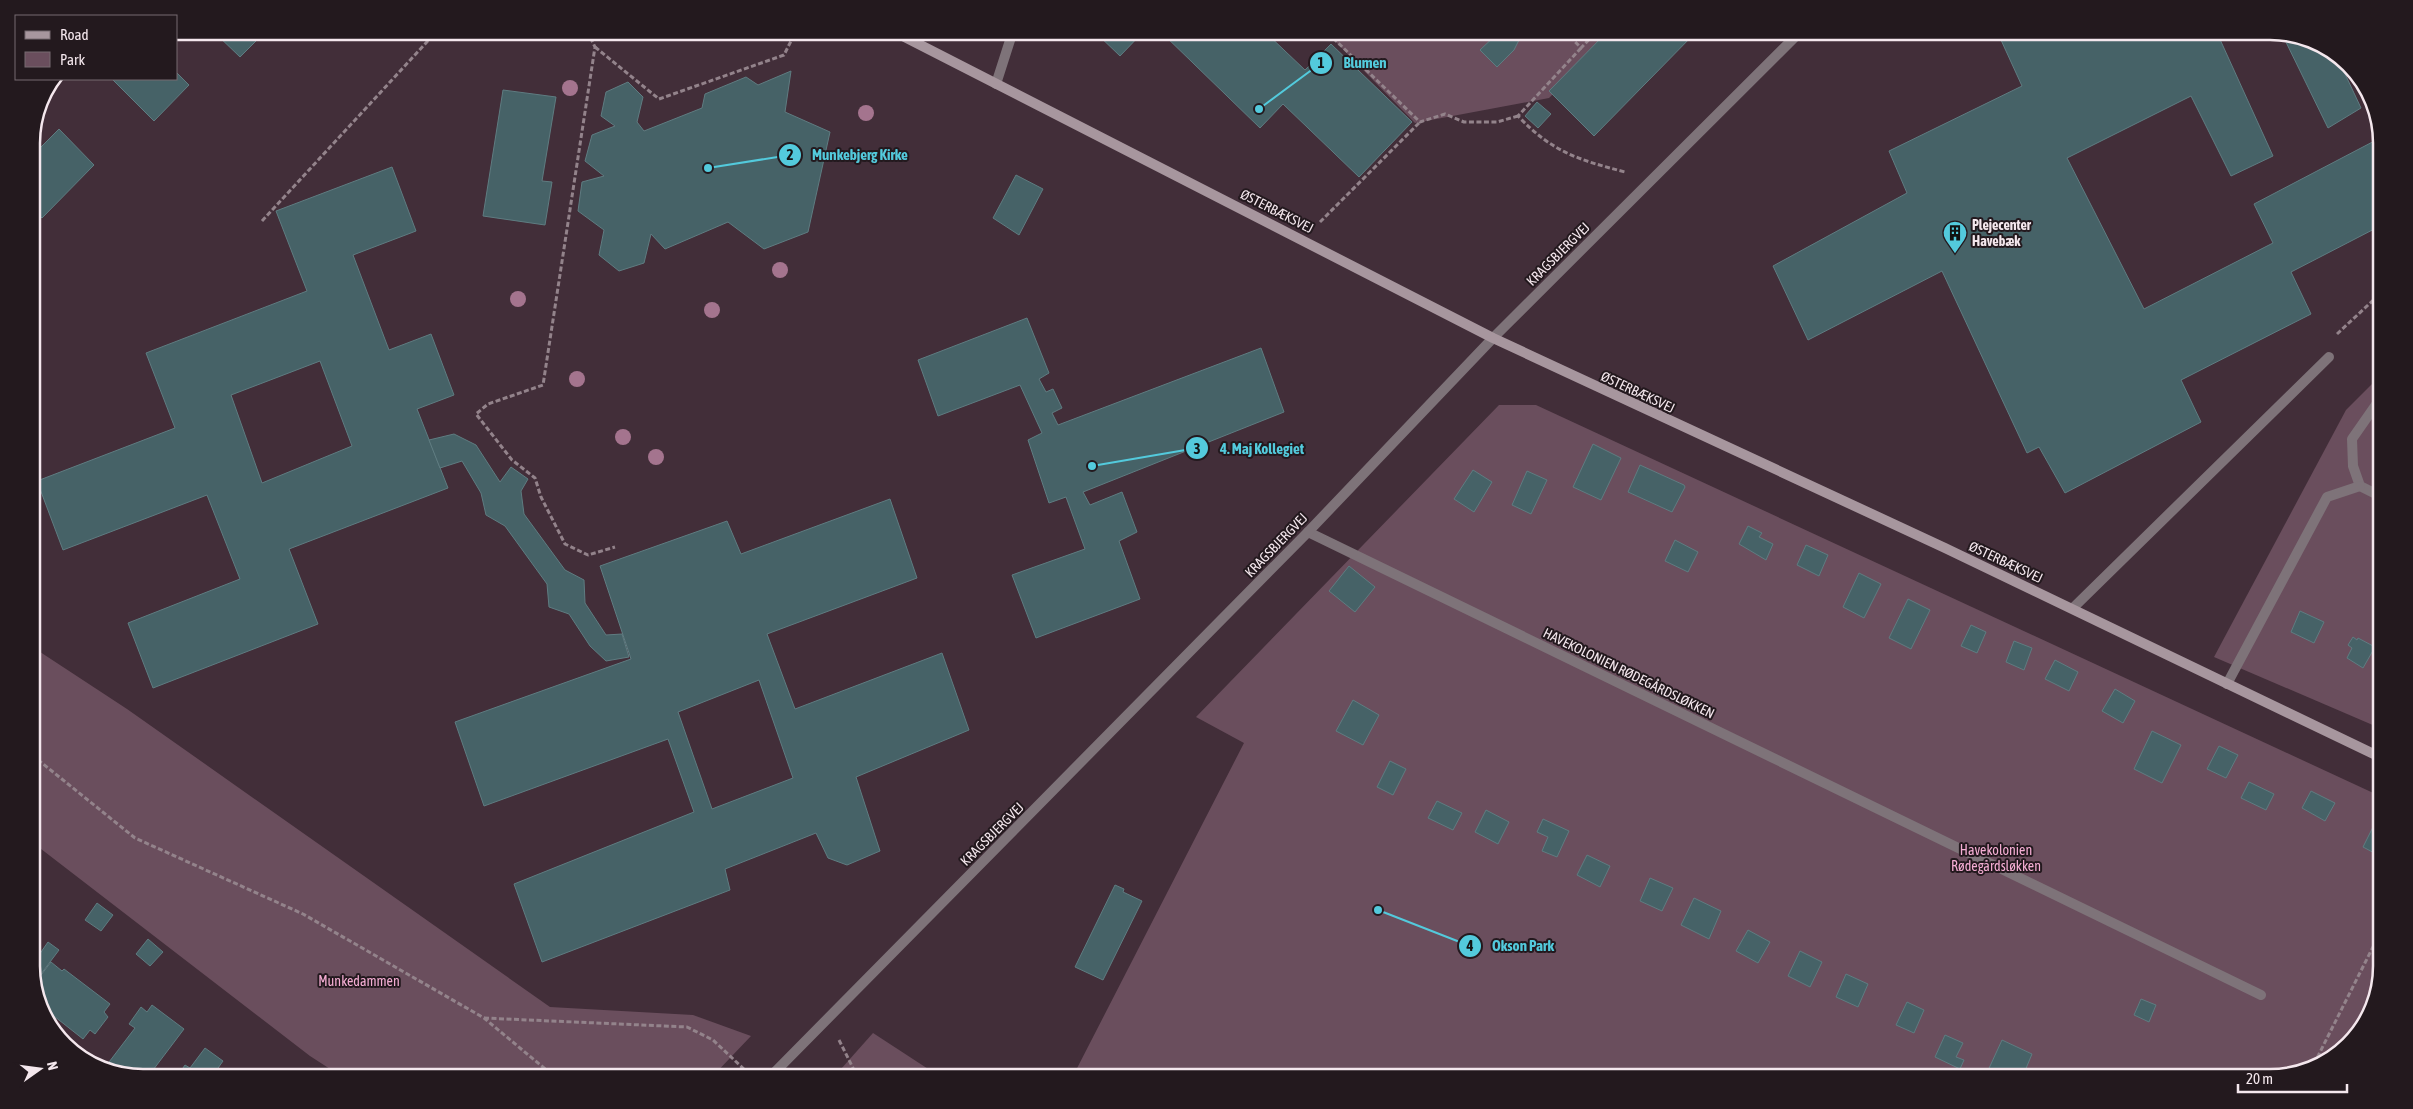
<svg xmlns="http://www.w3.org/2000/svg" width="2413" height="1109" font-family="'Asap Condensed',sans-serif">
	<rect width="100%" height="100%" fill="#422e39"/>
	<!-- green -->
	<g fill="#6a4e5d">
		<path d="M1340 31H1615L1549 98 1415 123 1333 39Z"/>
		<path d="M2382 374V729L2214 657 2346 410Z"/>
		<path d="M1499 405H1536L2382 797V966L2373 1009 2332 1059 2270 1078H1072L1244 743 1196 717Z"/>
		<path d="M31 646 127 709 550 1007 693 1015 751 1036 711 1078H344L310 1056 32 842Z"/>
		<path d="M873 1033 942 1078H833Z"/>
	</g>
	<!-- building -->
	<g fill="#466267" stroke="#5f7c81" fill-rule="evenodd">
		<path d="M213 31H266L240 57Z"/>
		<path d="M1094 31H1144L1120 56Z"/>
		<path d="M1160 31H1264L1305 70 1331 44 1412 122 1359 177 1283 104 1260 128Z"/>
		<path d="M1497 31 1523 32 1514 50 1497 67 1480 50 1497 34Z"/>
		<path d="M1608 31H1697L1594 136 1549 91Z"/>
		<path d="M2019 31H2171L2173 35 2181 31H2224L2218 35 2273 156 2231 176 2191 96 2067 158 2144 309 2273 243 2254 204 2382 137V225L2291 272 2311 314 2181 380 2201 422 2065 493 2039 447 2027 453 1942 271 1808 340 1773 266 1907 193 1889 151 2022 86 2001 40Z"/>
		<path d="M2282 34 2313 40 2339 61 2361 108 2328 128Z"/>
		<path d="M791 71 785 112 830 132 808 232 764 249 728 222 665 249 651 234 644 263 619 271 599 255 604 230 578 211 582 182 604 176 585 161 592 135 615 126 601 116 606 92 628 82 643 97 637 122 644 131 702 108 705 94 746 77 758 85Z"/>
		<path d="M176 72 189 85 154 121 112 79H176Z"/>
		<path d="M503 90 556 97 542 181 552 182 545 225 483 216Z"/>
		<path d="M1537 102 1551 114 1538 128 1525 116Z"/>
		<path d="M59 129 94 165 42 218 31 208V188L37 183 31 177V157Z"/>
		<path d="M392 167 416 231 353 255 389 350 431 334 454 395 417 409 448 488 289 549 318 624 153 688 128 623 240 579 207 495 63 550 37 481 175 428 146 353 307 291 276 211ZM320 361 352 446 262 483 231 395Z"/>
		<path d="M1016 175 1043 189 1019 235 993 218Z"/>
		<path d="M1027 318 1049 373 1039 379 1046 392 1053 389 1062 408 1052 413 1058 425 1261 348 1284 412 1083 492 1090 505 1122 492 1137 532 1119 541 1140 599 1036 638 1012 575 1085 549 1066 497 1049 503 1028 440 1042 433 1020 385 938 416 918 360Z"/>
		<path d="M454 434 476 445 500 482 511 467 528 479 521 491 524 514 565 570 584 580 585 603 606 635 622 634 629 657 606 661 590 646 569 614 549 607 547 584 505 526 486 515 481 493 462 461 440 468 429 440Z"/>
		<path d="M1593 444 1621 458 1601 500 1573 487Z"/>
		<path d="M1640 465 1684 485 1685 487 1672 512 1628 492Z"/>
		<path d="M1473 470 1492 482 1474 512 1454 499Z"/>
		<path d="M1527 471 1547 480 1531 514 1512 505Z"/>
		<path d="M890 499 917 578 767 634 795 709 942 653 969 730 856 777 880 851 847 865 828 858 816 833 725 869 730 890 542 962 514 884 694 812 668 739 484 806 455 722 631 659 600 566 727 521 741 554ZM759 680 793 778 712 809 678 712Z"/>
		<path d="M1748 526 1762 533 1759 537 1773 544 1766 560 1739 544Z"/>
		<path d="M1675 540 1698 552 1688 572 1665 561Z"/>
		<path d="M1806 545 1828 555 1819 576 1797 565Z"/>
		<path d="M1349 566 1375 587 1355 612 1329 591Z"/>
		<path d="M1859 573 1881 584 1864 618 1843 607Z"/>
		<path d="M1908 599 1930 610 1911 649 1889 638Z"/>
		<path d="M2300 611 2324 622 2314 643 2291 632Z"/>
		<path d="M1971 625 1986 632 1977 653 1961 646Z"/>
		<path d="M2353 637 2357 640 2358 638 2375 647 2363 668 2347 658 2352 648 2348 645Z"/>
		<path d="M2014 641 2032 648 2024 670 2006 662Z"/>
		<path d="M2055 660 2078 672 2069 691 2045 679Z"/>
		<path d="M2115 689 2135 701 2123 723 2102 711Z"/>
		<path d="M1353 700 1379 715 1363 745 1336 731Z"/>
		<path d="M2152 731 2181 745 2162 783 2134 769Z"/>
		<path d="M2219 746 2238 755 2226 778 2207 769Z"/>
		<path d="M1390 761 1406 769 1393 795 1377 787Z"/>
		<path d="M2249 782 2274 794 2266 810 2241 798Z"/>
		<path d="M2311 791 2335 803 2325 821 2302 808Z"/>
		<path d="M1437 801 1462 813 1453 830 1428 818Z"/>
		<path d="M1486 810 1509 822 1498 844 1475 832Z"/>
		<path d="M1543 819 1569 831 1557 857 1542 851 1548 837 1537 832Z"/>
		<path d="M2376 821 2382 824V857L2363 847Z"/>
		<path d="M1587 855 1610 866 1600 887 1577 875Z"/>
		<path d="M1650 878 1673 888 1662 911 1640 901Z"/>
		<path d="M1115 885 1124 889 1123 892 1142 901 1103 980 1075 967Z"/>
		<path d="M1694 898 1721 911 1709 939 1681 925Z"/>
		<path d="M97 903 113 915 101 931 85 920Z"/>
		<path d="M1748 930 1770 942 1758 963 1736 951Z"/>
		<path d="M148 939 163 952 150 966 136 954Z"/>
		<path d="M48 942 59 950 35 982 32 974V965Z"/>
		<path d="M32 943 39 949 32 958Z"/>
		<path d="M1800 951 1822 962 1810 987 1788 976Z"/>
		<path d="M51 962 62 971 64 969 110 1004 104 1012 108 1017 95 1034 90 1030 83 1039 45 1009 35 983Z"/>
		<path d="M1846 974 1868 984 1858 1007 1836 997Z"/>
		<path d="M2141 999 2156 1005 2149 1022 2134 1015Z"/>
		<path d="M1907 1002 1924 1010 1914 1033 1896 1025Z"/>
		<path d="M152 1005 184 1029 147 1078 115 1072 106 1066 135 1028 129 1024 141 1007 147 1012Z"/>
		<path d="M1945 1035 1963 1043 1956 1057 1964 1060 1960 1069 1935 1057Z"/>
		<path d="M2002 1040 2032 1054 2022 1078 1985 1077Z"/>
		<path d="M205 1048 223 1061 211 1078H176L185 1065 190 1068Z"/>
		<path d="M2054 1069 2070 1078H2049Z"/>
	</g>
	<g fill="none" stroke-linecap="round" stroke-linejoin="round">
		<!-- path -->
		<g stroke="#93838b" stroke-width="3" stroke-dasharray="5 2.5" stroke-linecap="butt">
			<path d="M587 31 595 47 543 385 488 404 476 414 512 460 535 478 541 497 565 544 588 555 615 547"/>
			<path d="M1565 31 1581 48 1597 31"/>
			<path d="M1312 34 1330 35 1420 122 1445 114 1464 122H1497L1518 116"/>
			<path d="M595 47 659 99 784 55 796 31"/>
			<path d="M1581 48 1518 116C1552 152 1579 160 1625 172"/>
			<path d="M262 221 437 31"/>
			<path d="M1320 222 1420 122"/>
			<path d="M2337 334 2382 292"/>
			<path d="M32 755 135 838 303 914 484 1018 556 1078"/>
			<path d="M484 1018 687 1027 713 1040 747 1072"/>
			<path d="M839 1040 858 1078"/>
			<path d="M2314 1064 2382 929"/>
		</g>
		<!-- lane -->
		<g stroke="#7e7379" stroke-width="10">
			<path d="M1288 31V32"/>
			<path d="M996 84 1013 31"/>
			<path d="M2382 396 2352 439 2353 466 2360 486 2382 497"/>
			<path d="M1308 532 2261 995"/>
			<path d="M2073 608 2329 357"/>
			<path d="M2227 684 2327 497 2360 486"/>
		</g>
		<!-- street -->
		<path stroke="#7e7379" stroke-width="10" d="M769 1078 1308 532 1493 338 1801 31"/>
		<!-- secondary -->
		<path stroke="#a7969e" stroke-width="10" d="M893 31 1493 338 1945 548 2382 758"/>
	</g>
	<!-- trees -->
	<g fill="#a4748e">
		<circle cx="570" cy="88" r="8"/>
		<circle cx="866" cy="113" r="8"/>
		<circle cx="780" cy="270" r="8"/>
		<circle cx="518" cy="299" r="8"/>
		<circle cx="712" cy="310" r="8"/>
		<circle cx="577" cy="379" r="8"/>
		<circle cx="623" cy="437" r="8"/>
		<circle cx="656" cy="457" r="8"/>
	</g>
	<!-- icons -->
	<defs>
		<symbol id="building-pin" viewBox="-11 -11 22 30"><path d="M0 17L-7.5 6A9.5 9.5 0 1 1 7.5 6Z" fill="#53cadc" stroke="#23191e"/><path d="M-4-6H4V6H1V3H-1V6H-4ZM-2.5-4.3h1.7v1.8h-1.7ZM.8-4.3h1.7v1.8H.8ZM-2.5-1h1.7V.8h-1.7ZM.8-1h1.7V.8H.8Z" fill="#111"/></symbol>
	</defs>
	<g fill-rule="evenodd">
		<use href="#building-pin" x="1941" y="219" width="28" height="38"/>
	</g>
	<g text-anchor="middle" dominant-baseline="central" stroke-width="4" stroke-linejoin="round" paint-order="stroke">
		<!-- street labels -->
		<g font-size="14" fill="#f4e7ed" stroke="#23191e">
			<text transform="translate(1277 211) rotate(27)">ØSTERBÆKSVEJ</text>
			<text transform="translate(1558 254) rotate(-45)">KRAGSBJERGVEJ</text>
			<text transform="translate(1638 392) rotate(25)">ØSTERBÆKSVEJ</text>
			<text transform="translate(1276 545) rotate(-46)">KRAGSBJERGVEJ</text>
			<text transform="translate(2006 562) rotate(25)">ØSTERBÆKSVEJ</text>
			<text transform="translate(1629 673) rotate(26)">HAVEKOLONIEN RØDEGÅRDSLØKKEN</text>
			<text transform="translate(992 834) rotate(-45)">KRAGSBJERGVEJ</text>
		</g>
		<!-- poi labels -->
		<g font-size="14" font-weight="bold" fill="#f4e7ed" stroke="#23191e" text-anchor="start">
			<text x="1972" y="225">Plejecenter<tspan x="1972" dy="16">Havebæk</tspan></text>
		</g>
		<!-- park labels -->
		<g font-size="14" fill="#f5aed4" stroke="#23191e">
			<text x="1996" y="850">Havekolonien<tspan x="1996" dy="16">Rødegårdsløkken</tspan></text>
			<text x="359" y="981">Munkedammen</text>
		</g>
	</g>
	<!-- crop -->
	<path d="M0 0H2413V1109H0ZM143 40H2270A103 103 0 0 1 2373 143V966A103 103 0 0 1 2270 1069H143A103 103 0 0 1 40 966V143A103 103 0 0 1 143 40Z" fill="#23191e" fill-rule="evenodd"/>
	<path fill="none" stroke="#f4e7ed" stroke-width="2.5" d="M143 40H2270A103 103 0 0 1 2373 143V966A103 103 0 0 1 2270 1069H143A103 103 0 0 1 40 966V143A103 103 0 0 1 143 40Z"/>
	<!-- callouts -->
	<path fill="none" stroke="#53cadc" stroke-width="2" d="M1259 109L1321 63M708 168L790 155M1092 466L1197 448M1378 910L1470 946"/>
	<g fill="#53cadc" stroke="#23191e" stroke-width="2">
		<circle cx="1259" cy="109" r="5"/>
		<circle cx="708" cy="168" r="5"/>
		<circle cx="1092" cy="466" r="5"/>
		<circle cx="1378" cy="910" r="5"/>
		<circle cx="1321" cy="63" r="12"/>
		<circle cx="790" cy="155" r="12"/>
		<circle cx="1197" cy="448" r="12"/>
		<circle cx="1470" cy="946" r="12"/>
	</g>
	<g font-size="15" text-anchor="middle" font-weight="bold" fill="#111">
		<text x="1321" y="68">1</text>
		<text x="790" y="160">2</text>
		<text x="1197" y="454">3</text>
		<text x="1470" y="951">4</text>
	</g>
	<g font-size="15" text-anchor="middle" font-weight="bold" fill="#53cadc" stroke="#23191e" stroke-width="4" stroke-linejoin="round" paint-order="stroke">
		<text x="1365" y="68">Blumen</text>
		<text x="860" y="160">Munkebjerg Kirke</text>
		<text x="1262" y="454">4. Maj Kollegiet</text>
		<text x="1523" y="951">Okson Park</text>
	</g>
	<!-- legend -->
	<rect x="15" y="15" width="162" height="65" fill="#23191e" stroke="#776b71"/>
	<rect x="25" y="31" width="25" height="8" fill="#a7969e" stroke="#776b71"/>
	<text x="60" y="40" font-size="15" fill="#f4e7ed">Road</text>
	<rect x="25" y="52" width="25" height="15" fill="#6a4e5d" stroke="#776b71"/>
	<text x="60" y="65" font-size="15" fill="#f4e7ed">Park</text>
	<!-- north arrow -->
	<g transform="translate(40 1069) rotate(76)" stroke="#23191e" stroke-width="4" paint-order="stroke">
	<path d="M0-4L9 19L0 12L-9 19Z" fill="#f4e7ed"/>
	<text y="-8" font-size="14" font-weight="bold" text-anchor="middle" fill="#f4e7ed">N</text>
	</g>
	<!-- scale -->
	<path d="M2238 1084v8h109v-8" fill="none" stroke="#f4e7ed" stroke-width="2.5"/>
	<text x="2246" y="1084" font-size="15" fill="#f4e7ed" stroke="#23191e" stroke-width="4" paint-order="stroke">20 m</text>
</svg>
